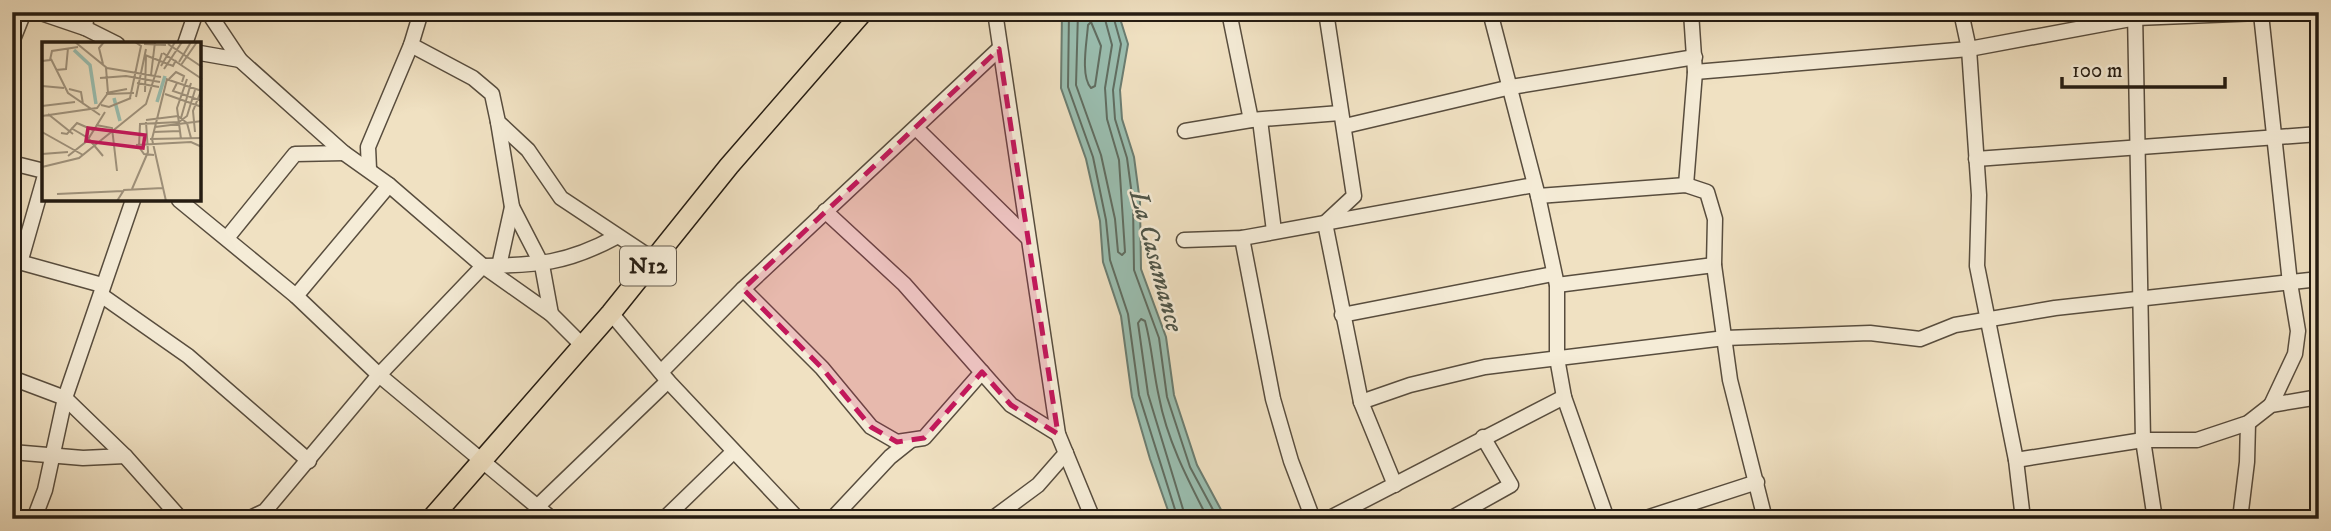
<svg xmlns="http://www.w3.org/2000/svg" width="2331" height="531" font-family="'IM FELL DW Pica',serif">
	<rect width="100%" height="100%" fill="#f0e1c2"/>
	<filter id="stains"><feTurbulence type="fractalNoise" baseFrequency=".00286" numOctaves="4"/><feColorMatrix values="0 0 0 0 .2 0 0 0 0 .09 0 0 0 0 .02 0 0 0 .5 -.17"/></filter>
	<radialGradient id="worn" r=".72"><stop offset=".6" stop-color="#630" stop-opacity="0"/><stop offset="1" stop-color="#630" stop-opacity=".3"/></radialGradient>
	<!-- water -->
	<path fill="#9abeb0" stroke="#6b7d71" stroke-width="2" d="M1062 12H1118L1128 44 1120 90 1122 119 1134 157 1140 202 1141 269 1166 337 1174 395 1197 465 1226 519H1171L1150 459 1132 397 1121 316 1103 262 1100 221 1086 159 1061 88Z"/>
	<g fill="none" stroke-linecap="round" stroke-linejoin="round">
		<!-- shore -->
		<g stroke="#606d61" stroke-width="2">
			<path d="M1069 12 1068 87 1093 157 1106 220 1110 260 1128 314 1139 395 1178 519"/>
			<path d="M1078 12 1076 85 1101 155 1115 219 1118 252 1122 255 1125 252 1119 160 1107 119 1105 88 1112 45 1103 12"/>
			<path d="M1112 12 1121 44 1113 90 1115 119 1127 158 1133 203 1134 270 1159 338 1167 397 1190 467 1218 519"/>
			<path d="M1091 22 1101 46 1095 86 1091 88C1080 76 1087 41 1088 25Z"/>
			<path d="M1186 519 1148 394 1138 323 1141 319 1145 321C1152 346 1153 371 1159 397 1167 440 1188 480 1208 519"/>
		</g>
		<defs>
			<g id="minor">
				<path d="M38 12 85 28 117 44"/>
				<path d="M208 12 240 60 344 153 389 185 483 266 551 314 582 345"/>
				<path d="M995 12 1058 434 1093 519"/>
				<path d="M1229 12 1251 120"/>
				<path d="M1326 12 1354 196 1325 223 1361 402 1395 485"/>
				<path d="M1490 12 1538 196 1557 285V358L1564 397 1607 519"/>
				<path d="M1961 12 1969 49 1979 195 1977 266 2016 460 2023 519"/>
				<path d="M2135 12 2143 440 2154 513 2161 519"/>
				<path d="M2261 14 2290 283 2298 331 2295 354 2271 405"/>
				<path d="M85 28 87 12"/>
				<path d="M12 42 24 12"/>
				<path d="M185 44 196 12"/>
				<path d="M411 45 473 78 492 94 498 122 528 150 561 198 653 259"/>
				<path d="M200 53 240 60"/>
				<path d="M1695 72 1969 49 2136 18 2284 12"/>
				<path d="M1260 120 1274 231"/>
				<path d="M498 122 512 207 499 266"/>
				<path d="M1345 126 1511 87 1695 57"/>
				<path d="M916 128 1027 237"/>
				<path d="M1185 131 1251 120 1340 113"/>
				<path d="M1976 159 2319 134"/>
				<path d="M12 163 44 171"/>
				<path d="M369 169 368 147 411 45 421 12"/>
				<path d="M1686 185 1695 72 1691 12"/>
				<path d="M1538 196 1686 185 1707 192 1715 219 1714 265 1730 380 1765 519"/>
				<path d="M179 200 296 296 379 375 552 519"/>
				<path d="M512 207 542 265 551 314"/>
				<path d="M825 211 904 284 1011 405 1058 434"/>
				<path d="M227 238 295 154 344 153"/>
				<path d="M1242 238 1273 399 1291 461 1313 519"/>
				<path d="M1184 240 1242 238 1534 185"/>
				<path d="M12 260 102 285"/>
				<path d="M20 263 44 179"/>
				<path d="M1557 285 1714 265"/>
				<path d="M743 289 822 368 871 427 897 442 924 438 982 372"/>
				<path d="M101 295 188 356 309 461"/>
				<path d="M296 296 389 185"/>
				<path d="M611 313 668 381 798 519"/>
				<path d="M1342 315 1553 274"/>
				<path d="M661 372 743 289 999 49"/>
				<path d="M12 378 65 398 125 456 181 519"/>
				<path d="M1361 402 1410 385 1485 367 1725 338 1870 333 1920 339 1955 325 2055 308 2319 279"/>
				<path d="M12 452 83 458 125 456"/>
				<path d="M2016 460 2143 440H2197L2248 423 2271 405 2319 397"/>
				<path d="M539 505 668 381"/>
				<path d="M34 519 45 490 65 398 133 200"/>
				<path d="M248 519 265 511 379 375 483 266C538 265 566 264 616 237"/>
				<path d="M664 519 733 452"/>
				<path d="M832 519 890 457 910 441"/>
				<path d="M992 519 1038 485 1066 453"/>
				<path d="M1328 519 1564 397"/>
				<path d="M1450 519 1511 485 1483 437"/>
				<path d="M1643 519 1757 482"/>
				<path d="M2240 519 2247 462 2248 423"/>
			</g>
			<path id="major" d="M431 519 611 313 729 166 863 12"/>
		</defs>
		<!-- minor casing -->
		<use href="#minor" stroke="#584d3e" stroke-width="17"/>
		<!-- major casing -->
		<use href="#major" stroke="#251c12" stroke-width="22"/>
		<!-- minor -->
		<use href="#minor" stroke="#f5ecd7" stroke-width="14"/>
		<!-- major -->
		<use href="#major" stroke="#f0e1c2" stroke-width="19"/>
	</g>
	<!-- marked area -->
	<path fill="#c2185b" fill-opacity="0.2" stroke="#c2185b" stroke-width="5" stroke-dasharray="14 9" stroke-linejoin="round" d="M999 49 1058 434 1011 405 982 372 924 438 897 442 871 427 822 368 743 289Z"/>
	<g text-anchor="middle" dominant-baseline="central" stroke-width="5" stroke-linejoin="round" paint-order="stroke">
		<!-- shield labels -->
		<rect fill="#f5ecd7" stroke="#635a4d" stroke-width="2" x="620" y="246.5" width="56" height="39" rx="5"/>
		<g font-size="23" font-weight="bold" fill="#251c12">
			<text x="648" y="266">N12</text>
		</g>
		<!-- water labels -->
		<g font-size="26" font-style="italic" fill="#4e5549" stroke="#f5ecd7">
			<text transform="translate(1156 261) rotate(75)">La Casamance</text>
		</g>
	</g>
	<!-- overview -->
	<g transform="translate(42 42)">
		<rect width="159" height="159" fill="#f0e1c2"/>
		<path fill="none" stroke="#9abeb0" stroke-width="3.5" d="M32 8 48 23 54 62M72 56 78 79M115 60 123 34"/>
		<path fill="none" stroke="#9f927c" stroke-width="2" d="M33 0 65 26 119 35M102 2 124 3M126 2 160 25M121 11 160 37M103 13 131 24 134 18M9 17 26 51 58 73M0 19 8 18 10 9 36 5M137 20 149 0M61 22 57 6 62 0M139 23 155 0M119 24 133 0M122 27 140 0M14 28 24 27 26 6M109 33 113 0M58 36 84 34 118 40M124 37 160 49M127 37 134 30 142 34 140 40M95 41 117 45M135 41 131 49 160 59M0 44 22 46M27 47 39 50 41 62M103 50 104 13M64 51 85 47M65 52 92 51M123 52 160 65M94 55 104 7M88 56 99 4 93 0M59 63 67 65 89 56M0 64 33 60M6 72 31 92M0 74 55 66 66 51 64 26M139 76 149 41M104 78 136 74 145 81 149 96M54 83 70 86 75 129M113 85 160 79M29 86 46 96 61 114M0 90 41 113M111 90 138 89M153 90 151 69 159 49M19 91 25 92 35 81 51 88M108 97 160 96M139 97 135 66 145 37M94 103 149 100 160 105M0 112 26 110M112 113 102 112 97 105 98 82 137 80 145 74 153 48M26 114 45 99 63 70M0 125 37 116 104 62 120 11M90 147 106 110 104 80M15 152 81 149M75 159 82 148 121 146M124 159 110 97 125 37"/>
		<path fill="#c2185b" fill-opacity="0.15" stroke="#c2185b" stroke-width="3.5" d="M46 86 103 93 101 106 44 99Z"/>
		<rect width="159" height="159" fill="none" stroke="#251c12" stroke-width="3.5"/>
	</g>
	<!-- margin -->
	<rect width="2331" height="531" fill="none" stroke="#f0e1c2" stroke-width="42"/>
	<rect x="14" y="14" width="2303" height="503" fill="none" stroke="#251c12" stroke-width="3.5"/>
	<rect x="21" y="21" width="2289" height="489" fill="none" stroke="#251c12" stroke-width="2"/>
	<!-- scale -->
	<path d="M2062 77v10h163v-10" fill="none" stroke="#251c12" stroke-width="3.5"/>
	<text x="2072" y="77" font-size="21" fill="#251c12" stroke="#f5ecd7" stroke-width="5" paint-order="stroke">100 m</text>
	<rect width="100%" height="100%" filter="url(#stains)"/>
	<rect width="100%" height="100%" fill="url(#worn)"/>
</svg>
